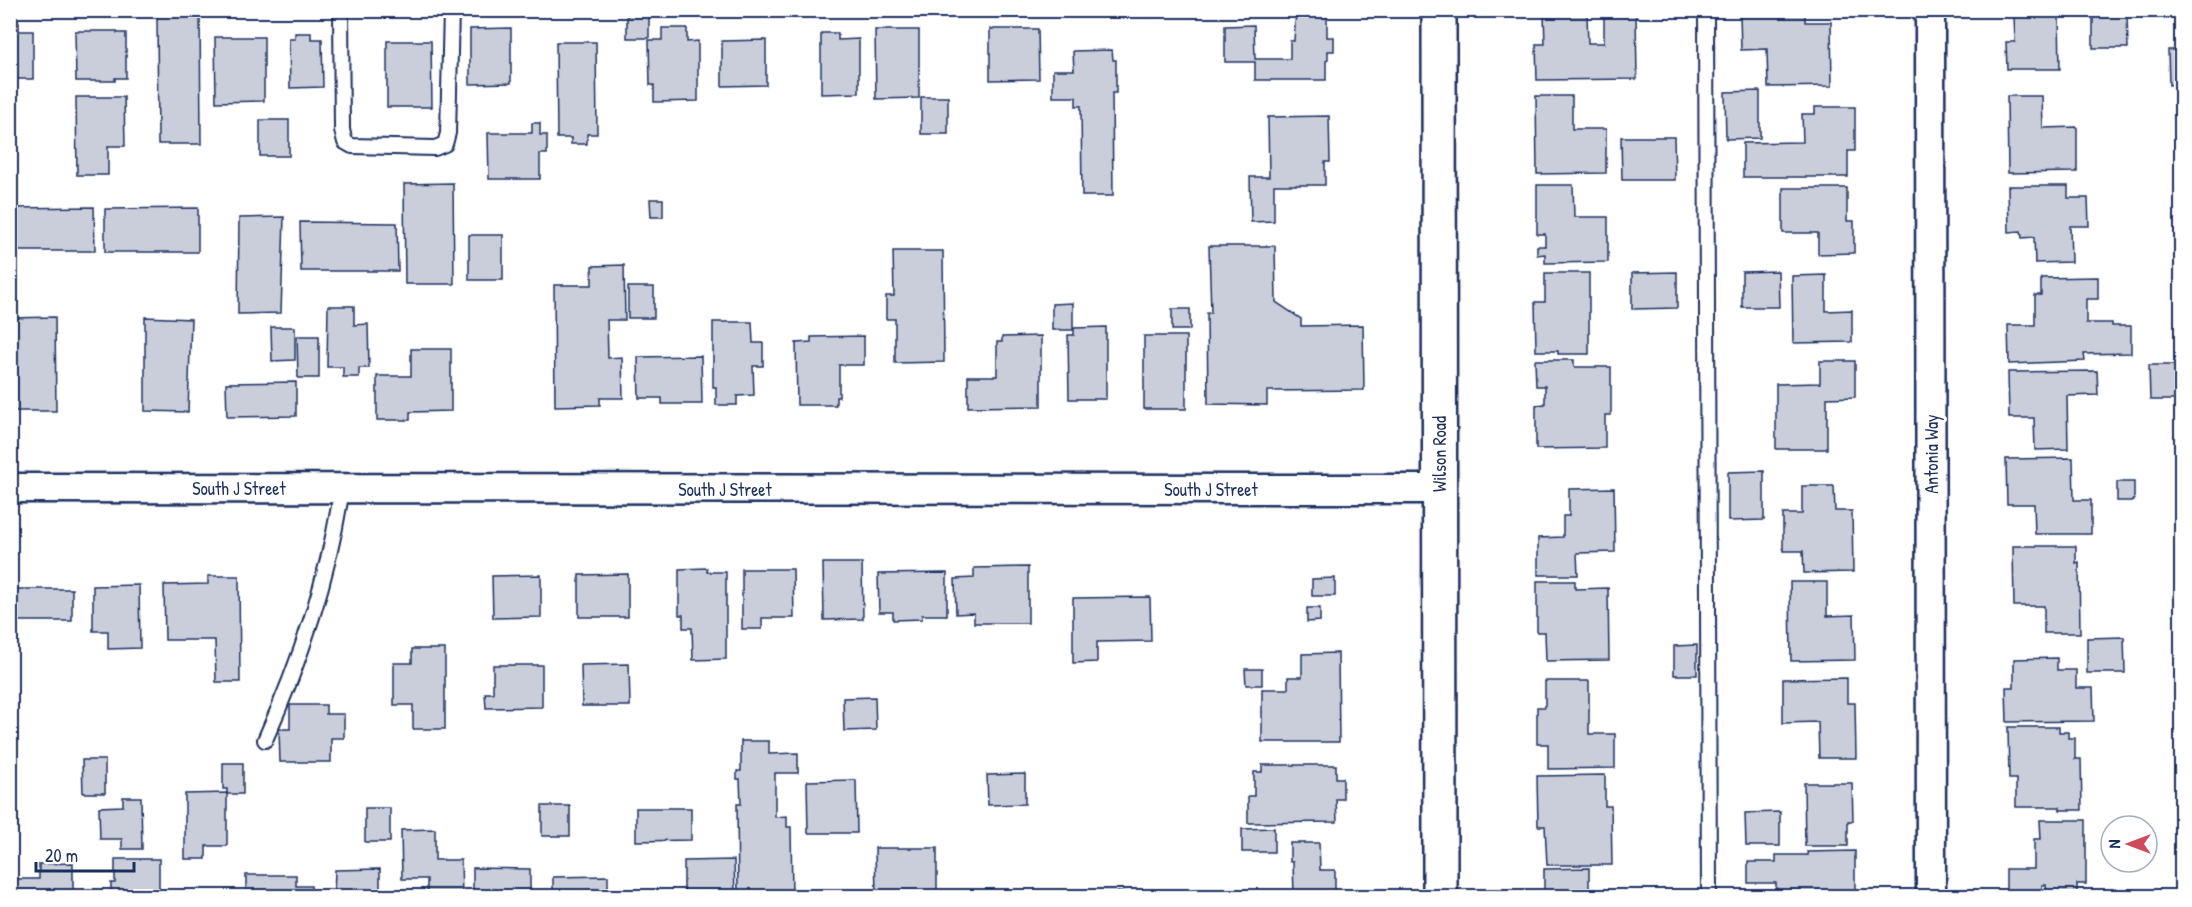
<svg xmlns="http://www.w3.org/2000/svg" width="2192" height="907" font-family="'Patrick Hand',sans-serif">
	<rect width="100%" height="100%" fill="#fff"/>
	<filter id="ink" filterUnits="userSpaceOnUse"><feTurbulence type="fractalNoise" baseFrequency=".0167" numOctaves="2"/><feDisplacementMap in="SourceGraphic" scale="12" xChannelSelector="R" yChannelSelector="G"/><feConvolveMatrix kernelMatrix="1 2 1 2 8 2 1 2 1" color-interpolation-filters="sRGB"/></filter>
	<g filter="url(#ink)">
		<!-- building -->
		<g fill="#caceda" stroke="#1b2f5e" stroke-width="1.5">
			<rect x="627" y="10" width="22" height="28"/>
			<path d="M1296 10H1327V37H1334V51H1328V60L1326 61V80H1255V62H1225V26L1254 25 1255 59H1290V41H1294Z"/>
			<path d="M157 12H200L201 144H158Z"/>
			<path d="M1604 14H1636L1637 79 1537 80 1536 44H1545L1544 15H1587L1588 43H1604Z"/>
			<path d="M1805 14V22H1831L1832 86 1768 87 1767 49 1741 50 1740 15Z"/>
			<path d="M2093 15H2127L2128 48H2093Z"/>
			<path d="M2180 15H2182V84L2169 85 2168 50H2180Z"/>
			<path d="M2014 16H2059L2060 69H2007L2006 42H2015Z"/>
			<path d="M10 23H19V31H33V79H10Z"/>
			<path d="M511 28V83L470 84V29Z"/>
			<path d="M662 28H687V42L698 41V101L654 102V85H650L649 40H662Z"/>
			<path d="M990 29H1038L1039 79 990 80Z"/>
			<path d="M875 30H919V98L876 99Z"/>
			<path d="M75 31H117V33H126V78H115V81H76Z"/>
			<path d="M295 33H311V39H322L323 87 290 88 289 39H295Z"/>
			<path d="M821 33H838V40L859 39V93L821 94Z"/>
			<path d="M215 37H264V101L216 102Z"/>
			<path d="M766 40V85L722 86V41Z"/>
			<path d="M387 41H431L432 107H387Z"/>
			<path d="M556 42H596L597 134H587V144H571V138H557Z"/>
			<path d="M1112 50 1113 60H1116V93H1112L1113 196H1082L1081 106H1076V97H1053V70H1074L1073 51Z"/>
			<path d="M1760 91V138L1726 139 1725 92Z"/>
			<path d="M1536 96H1572V129H1606V173L1537 174Z"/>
			<path d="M2007 96H2042L2043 128 2077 127V172L2008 173Z"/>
			<path d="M76 97H124L125 146H108V175H77Z"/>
			<rect x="921" y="97" width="27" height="37"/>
			<path d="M1815 107H1855V151H1848V177H1743V143L1803 142 1802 114H1815Z"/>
			<path d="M1329 116 1330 162H1325V185H1274V221L1251 222 1250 177H1269L1268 117Z"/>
			<rect x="260" y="120" width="29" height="36"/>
			<path d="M532 123H540V135H547V154H540V179H489L488 133H532Z"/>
			<path d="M1621 137H1674L1675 180H1622Z"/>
			<path d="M453 183 454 284H405L404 184Z"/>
			<path d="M1537 185H1573L1574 217H1608V262L1545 263V254L1537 255V246H1545V234H1537Z"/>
			<path d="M2008 186H2068V198H2088L2089 226H2070L2071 262 2035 263 2034 237 2022 238 2021 231 2009 232Z"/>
			<path d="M1783 188H1847V221H1854V253L1818 254V233H1783Z"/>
			<path d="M650 199H663V217H651Z"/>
			<path d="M94 207 95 251H10V208Z"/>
			<path d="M198 208V252H105V209Z"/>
			<path d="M284 217 281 313 238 314 239 218Z"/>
			<path d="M300 222 397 223 398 271H301Z"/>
			<rect x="469" y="235" width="34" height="45"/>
			<path d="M1209 246H1275L1276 302 1301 319V326L1363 325 1364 390 1267 391V405L1208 404 1207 313H1211Z"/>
			<path d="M893 251H943L944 362 895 363V319H886V296H894Z"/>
			<path d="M624 265 625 320H607L608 358 622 357 623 398H600V405L555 406 554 285H592V266Z"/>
			<path d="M1778 271 1779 307H1742V272Z"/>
			<path d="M1677 272V308L1632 309V273Z"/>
			<path d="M1545 273H1589V354H1558V351H1536L1535 302H1545Z"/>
			<path d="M1826 275V311L1852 310V342L1793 343 1792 276Z"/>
			<path d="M2098 277V299H2086V323H2112V326H2131V353L2084 354 2085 361 2009 364 2008 325H2035V295H2041V278Z"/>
			<rect x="628" y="287" width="26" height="31"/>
			<path d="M1073 303V330H1052V304Z"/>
			<path d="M328 306H354V325L368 324 369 368H359V377H343V367H327Z"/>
			<rect x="1172" y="309" width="18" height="21"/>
			<path d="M55 317 56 411H10V318Z"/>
			<path d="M145 317 191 319 188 412 145 411Z"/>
			<path d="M713 322H752L753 343H763V366H753L754 395 737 396V405H716V387H713Z"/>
			<path d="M271 327H295V360L272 361Z"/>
			<path d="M1106 327V399H1069L1068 335H1074V328Z"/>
			<path d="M297 336H319V378H298Z"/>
			<path d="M864 336V365H839V397H836V405H797L796 343 811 342V337Z"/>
			<path d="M1041 336V406L968 407V376H997V342H1002V337Z"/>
			<rect x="1144" y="336" width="42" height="73"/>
			<path d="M411 349H451V411L410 412V420H377V376H411Z"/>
			<path d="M701 356 702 404H662V398H639L638 357Z"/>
			<path d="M1535 360H1574V367H1611V415H1605V448L1536 449V405L1545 404V386H1536Z"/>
			<path d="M1820 361H1855V397L1827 398V449H1776V384L1820 383Z"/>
			<path d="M2149 365H2181L2182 400H2150Z"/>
			<path d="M2097 371 2098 395 2067 396 2068 449 2035 450 2034 418H2009L2008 372Z"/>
			<path d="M296 382V416L227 417 226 383Z"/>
			<path d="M2073 458 2074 500H2091V534H2035L2034 504H2007L2006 459Z"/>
			<path d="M1764 471V520L1728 521V472Z"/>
			<rect x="2117" y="482" width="17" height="19"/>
			<path d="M1802 486H1834L1835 511H1852L1853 572 1804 573 1803 551H1783V514H1802Z"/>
			<path d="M1614 488 1615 552 1577 553 1578 575H1538V538L1563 537V516H1569V489Z"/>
			<path d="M2013 546H2076V563L2079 562 2080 633H2044V606H2014Z"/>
			<path d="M823 563H862L863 619 824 620Z"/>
			<path d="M1028 567V623H974V613L956 614 955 579 974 578V568Z"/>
			<path d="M707 568V572H726V659L693 660 692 628H683V615H679V569Z"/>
			<path d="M742 569H793L794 618H762V629H742Z"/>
			<path d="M947 573V615H922V619L893 620V612H879L878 574Z"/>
			<path d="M628 574V617H579V575Z"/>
			<path d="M541 575V617L493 618 492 576Z"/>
			<path d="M208 576H239L240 682H216L215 640H165L164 585 208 584Z"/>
			<path d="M1335 578V596H1312V579Z"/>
			<path d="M1537 581H1575V589L1608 588 1609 660 1546 661 1545 632H1537Z"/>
			<path d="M1790 582H1827V616L1854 615 1855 660 1791 661Z"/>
			<path d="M139 585 140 648 108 649V631H93V586Z"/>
			<rect x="10" y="589" width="62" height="32"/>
			<path d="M1150 597 1151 641 1097 642V662L1073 663V598Z"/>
			<path d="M1307 608H1320V621L1307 622Z"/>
			<path d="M2124 637 2125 673H2087V638Z"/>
			<path d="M1697 645V675H1674V646Z"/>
			<path d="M412 649H445V729H413V705H394V663H412Z"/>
			<path d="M1338 653 1339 742H1262V689H1288V677H1302V654Z"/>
			<path d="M2057 658V670H2076V688H2093L2094 721 2007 722 2006 687H2014V659Z"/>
			<path d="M629 664 630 706H582L581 665Z"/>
			<path d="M493 665H542V707L486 708 485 693H493Z"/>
			<path d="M1245 669H1262V685H1246Z"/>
			<path d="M1847 678V703H1855L1856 758H1819L1818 722 1783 723V679Z"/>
			<path d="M1545 681H1589V734H1615V768L1548 769V744H1537V707H1545Z"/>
			<path d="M875 697 876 730 844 731 843 698Z"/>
			<path d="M290 705H326V714H344V738H331V762H280L279 729H290Z"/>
			<path d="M2008 727H2059V732H2068V738H2075V759H2081L2082 810H2060V807H2016V779H2009Z"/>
			<path d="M741 741H769V754L798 753V773H775V817L787 816V827H791L792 896H738L737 804H741L740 779H737V771H741Z"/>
			<path d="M82 760H105V793H83Z"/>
			<path d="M223 763H243V794H227V789H223Z"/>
			<path d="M1262 765H1336V778H1343V799H1336L1337 822 1248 823V796H1254V772H1262Z"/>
			<path d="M1025 774V804L988 805 987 775Z"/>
			<path d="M1605 775V806H1611L1612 865H1547L1545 826H1538L1537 776Z"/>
			<path d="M856 780 857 833H808L807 781Z"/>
			<path d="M1804 783H1852L1853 821H1848V846H1805Z"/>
			<path d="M227 793V846H206V859H185V794Z"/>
			<path d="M123 797H141L142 849H122V839H100L99 807 123 806Z"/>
			<rect x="542" y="806" width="28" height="30"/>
			<rect x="365" y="808" width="25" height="34"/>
			<path d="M636 808H691V840L636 841Z"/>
			<path d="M1780 812V846H1746L1745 813Z"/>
			<path d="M2040 820H2086V884H2077V896H2047L2046 885H2042V896H2006V869H2034V839H2041Z"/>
			<path d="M1274 828V852H1242V829Z"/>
			<path d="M435 829V860H461L462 896H427V879H402L401 830Z"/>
			<path d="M1290 843H1319L1320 870H1335V896H1294L1293 862H1290Z"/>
			<path d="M875 848H937V896H876Z"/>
			<path d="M1855 851V896H1784V891H1776V883H1748V862H1776V855H1808L1807 852Z"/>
			<path d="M115 859H159V896H111V883H115Z"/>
			<path d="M734 860 735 896H684V861Z"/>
			<path d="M73 863V893H58V896H10V889H15V879H39V864Z"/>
			<path d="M473 868 530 869V896H473Z"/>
			<path d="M1589 868V896H1544V869Z"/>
			<path d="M380 869V896H334L335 870Z"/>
			<path d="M246 875H296V886H311V896H246Z"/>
			<path d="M608 876V896H553V877Z"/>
			<rect x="1105" y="892" width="19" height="4"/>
		</g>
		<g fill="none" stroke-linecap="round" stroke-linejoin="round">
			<defs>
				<g id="service">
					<path d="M341 10 342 130 345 142 352 146 435 148 445 144 448 133 451 10"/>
					<path d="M1706 10 1709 896"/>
					<path d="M265 740C301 660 329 575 342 488"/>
				</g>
				<g id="minor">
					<path d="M1930 10 1931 896"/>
					<path d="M10 488 1439 489"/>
				</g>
				<path id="tertiary" d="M1439 10 1440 896"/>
			</defs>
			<!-- service casing -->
			<use href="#service" stroke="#1b2f5e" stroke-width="18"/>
			<!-- minor casing -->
			<use href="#minor" stroke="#1b2f5e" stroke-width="33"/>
			<!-- tertiary casing -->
			<use href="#tertiary" stroke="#1b2f5e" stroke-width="38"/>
			<!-- service -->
			<use href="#service" stroke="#fff" stroke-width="14"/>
			<!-- minor -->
			<use href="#minor" stroke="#fff" stroke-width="28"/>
			<!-- tertiary -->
			<use href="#tertiary" stroke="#fff" stroke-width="33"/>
		</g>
	</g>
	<g text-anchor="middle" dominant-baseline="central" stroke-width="6" stroke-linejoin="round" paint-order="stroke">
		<!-- street labels -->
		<g font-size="18" fill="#1b2f5e" stroke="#fff">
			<text transform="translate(1439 454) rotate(-90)">Wilson Road</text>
			<text transform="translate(1931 454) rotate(-90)">Antonia Way</text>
			<text x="239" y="488">South J Street</text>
			<text x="725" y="489">South J Street</text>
			<text x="1211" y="489">South J Street</text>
		</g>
	</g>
	<!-- margin -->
	<rect width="2192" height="907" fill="none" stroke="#fff" stroke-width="36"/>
	<rect x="18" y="18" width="2156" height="871" fill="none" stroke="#1b2f5e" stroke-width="2" filter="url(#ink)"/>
	<!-- north arrow -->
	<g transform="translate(2129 844) rotate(270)"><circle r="28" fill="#ffffff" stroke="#a4acbf" stroke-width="1.5"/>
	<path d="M0-4.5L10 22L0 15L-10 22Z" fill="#d1495b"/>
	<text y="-9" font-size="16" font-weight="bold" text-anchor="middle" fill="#1b2f5e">N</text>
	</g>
	<!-- scale -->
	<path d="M36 862v9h98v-9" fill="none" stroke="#1b2f5e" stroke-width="3"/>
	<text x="45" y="862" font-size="18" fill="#1b2f5e" stroke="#ffffff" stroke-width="4.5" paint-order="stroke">20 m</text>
</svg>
